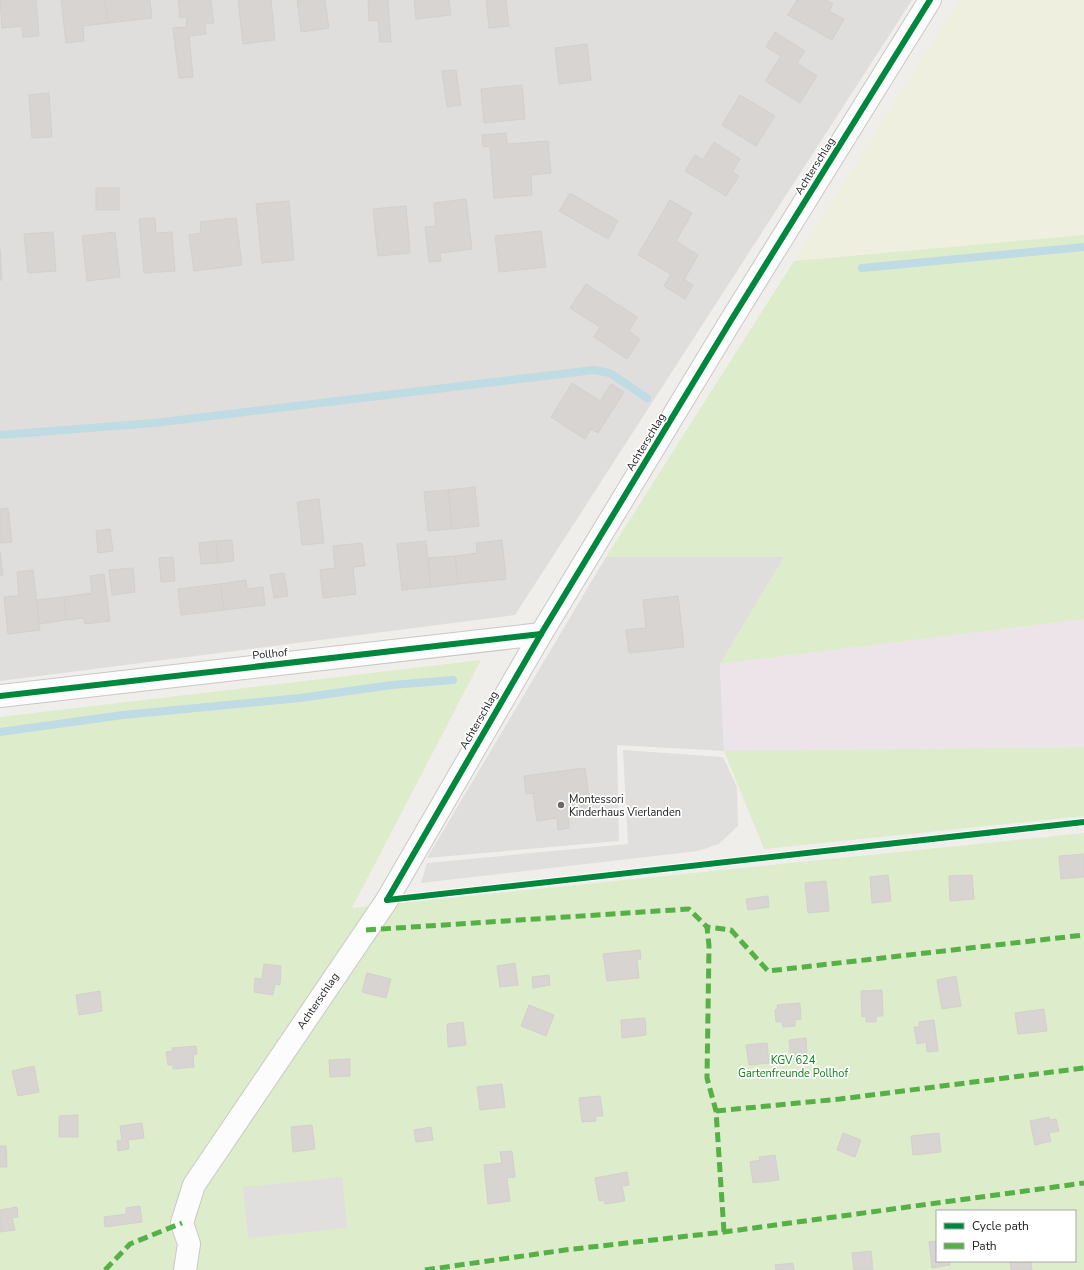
<svg xmlns="http://www.w3.org/2000/svg" width="1084" height="1270" font-family="'Nunito Sans',sans-serif">
	<rect width="100%" height="100%" fill="#f0eeeb"/>
	<!-- residential -->
	<g fill="#dfdedc">
		<path d="M0 0H912L515 615 0 681Z"/>
		<path d="M606 557H784L720 664 724 751 617 745 619 841 427 858Z"/>
	</g>
	<!-- industrial -->
	<path fill="#ede4e9" d="M1084 619V747L724 751 720 664Z"/>
	<!-- farmland -->
	<path fill="#efefdf" d="M959 0H1084V235L794 261Z"/>
	<!-- grass -->
	<g fill="#ddeccb" fill-rule="evenodd">
		<path d="M1084 235V619L720 664 784 557H606L794 261Z"/>
		<path d="M481 660 352 908 1084 833V1270H0V717ZM937 1211H1075V1261H937Z"/>
		<path d="M1084 747V816L764 849 724 751Z"/>
	</g>
	<!-- parking -->
	<g fill="#e0dfde">
		<path d="M623 750 723 757 737 787 738 826 719 844 698 851 421 883 427 863 628 844Z"/>
		<path d="M342 1177 347 1228 248 1238 243 1187Z"/>
	</g>
	<g fill="none" stroke-linecap="round" stroke-linejoin="round">
		<!-- stream -->
		<g stroke="#bfdbe3" stroke-width="8">
			<path d="M862 268 1084 247"/>
			<path d="M0 435 154 423 594 370 610 373 647 398"/>
			<path d="M0 732 123 715 300 698 392 685 453 680"/>
		</g>
	</g>
	<!-- building -->
	<g fill="#d7d4d2" stroke="#d3d0cc">
		<path d="M0 0H36L39 36 23 37 22 26 2 28Z"/>
		<path d="M61 0H105L108 23 83 26 84 41 66 43Z"/>
		<path d="M105 0H150L152 18 108 23Z"/>
		<path d="M178 0H211L214 23 205 24 206 34 189 36 193 77 179 78 173 28 187 27 186 17 180 18Z"/>
		<path d="M238 0H271L275 40 243 44Z"/>
		<path d="M297 0H325L329 28 301 32Z"/>
		<path d="M368 0H388L391 42H380L378 20 369 21Z"/>
		<path d="M414 0H449L451 15 416 19Z"/>
		<path d="M486 0H506L509 26 489 28Z"/>
		<path d="M797 0H826L833 4 829 11 844 19 832 40 788 15Z"/>
		<path d="M775 32 805 51 797 63 817 76 800 103 765 81 781 56 766 47Z"/>
		<path d="M587 44 591 80 559 84 555 48Z"/>
		<path d="M456 70 461 105 447 107 442 71Z"/>
		<path d="M522 85 525 119 484 123 481 89Z"/>
		<path d="M49 93 52 137 32 138 29 95Z"/>
		<path d="M740 95 775 116 756 146 722 125Z"/>
		<path d="M506 133 507 144 548 141 551 173 531 175 532 195 494 198 490 146 483 147 482 135Z"/>
		<path d="M714 142 740 159 732 172 739 176 726 196 685 171 695 155 703 160Z"/>
		<rect x="96" y="188" width="23" height="22"/>
		<path d="M570 193 618 221 608 239 559 211Z"/>
		<path d="M466 199 472 249 440 253 441 261 429 262 425 227 436 226 434 203Z"/>
		<path d="M670 200 692 213 676 241 698 255 684 280 693 285 685 299 664 286 671 274 638 255Z"/>
		<path d="M289 201 294 260 262 263 256 204Z"/>
		<path d="M406 206 410 253 378 256 373 209Z"/>
		<path d="M155 218 156 233 172 232 175 271 144 273 139 219Z"/>
		<path d="M236 218 242 265 194 271 189 235 201 233 200 222Z"/>
		<path d="M541 231 546 267 499 272 495 236Z"/>
		<path d="M53 232 56 271 28 273 24 234Z"/>
		<path d="M115 232 120 277 87 281 82 236Z"/>
		<path d="M0 249 2 280H0Z"/>
		<path d="M586 284 637 317 629 331 640 339 627 359 594 337 600 327 570 308Z"/>
		<path d="M572 383 600 401 611 384 624 392 598 433 591 429 585 439 551 417Z"/>
		<path d="M475 487 479 526 452 529 448 490Z"/>
		<path d="M448 490 452 529 428 531 424 492Z"/>
		<path d="M319 499 324 543 302 545 297 502Z"/>
		<path d="M8 508 12 542 0 543V509Z"/>
		<path d="M110 529 113 551 98 553 96 531Z"/>
		<path d="M232 540 234 561 218 563 216 541Z"/>
		<path d="M502 540 506 579 458 584 455 556 477 553 476 543Z"/>
		<path d="M216 541 218 563 201 564 199 543Z"/>
		<path d="M426 541 431 587 402 590 397 544Z"/>
		<path d="M362 543 365 566 353 567 356 594 323 598 320 570 335 568 333 546Z"/>
		<path d="M0 551 3 575 0 576Z"/>
		<path d="M455 556 458 584 431 587 428 558Z"/>
		<path d="M173 557 175 581 161 582 159 558Z"/>
		<path d="M133 568 135 592 112 595 109 570Z"/>
		<path d="M33 570 40 630 8 634 4 597 19 596 17 572Z"/>
		<path d="M284 573 288 596 274 598 270 575Z"/>
		<path d="M104 574 110 621 85 624 84 618 66 620 64 597 92 593 90 576Z"/>
		<path d="M246 580 247 589 263 587 265 605 224 610 220 584Z"/>
		<path d="M220 584 224 610 181 615 178 589Z"/>
		<path d="M678 596 684 647 629 653 626 630 646 628 643 600Z"/>
		<path d="M64 597 66 620 39 624 37 600Z"/>
		<path d="M585 768 591 814 568 817 569 828 558 830 557 818 537 821 533 793 526 794 524 776Z"/>
		<path d="M1084 854V877L1061 879 1059 856Z"/>
		<path d="M888 875 891 901 872 903 870 877Z"/>
		<path d="M972 875 974 899 950 901 949 876Z"/>
		<path d="M826 881 829 911 808 913 805 883Z"/>
		<path d="M768 896 769 907 748 910 746 899Z"/>
		<path d="M640 950 641 959H637L639 978 607 981 603 954Z"/>
		<path d="M515 963 518 985 500 987 497 966Z"/>
		<path d="M264 964 281 966 280 985 275 984 273 995 254 992 255 978 262 979Z"/>
		<path d="M367 973 391 979 386 998 362 992Z"/>
		<path d="M549 975 550 985 533 988 532 977Z"/>
		<path d="M956 976 961 1006 942 1009 937 980Z"/>
		<path d="M882 990 883 1016H876V1022H866V1016L862 1017 861 991Z"/>
		<path d="M100 991 102 1011 79 1015 76 995Z"/>
		<path d="M800 1003 801 1019 795 1020V1026L783 1027 782 1022H776L775 1010 778 1009 777 1005Z"/>
		<path d="M529 1005 554 1015 546 1036 521 1026Z"/>
		<path d="M1044 1009 1047 1031 1018 1034 1015 1013Z"/>
		<path d="M645 1018 646 1035 622 1038 621 1020Z"/>
		<path d="M934 1020 938 1051 927 1052 926 1042 917 1044 914 1027H919V1022Z"/>
		<path d="M463 1022 466 1045 448 1047 447 1024Z"/>
		<path d="M806 1038 807 1057 791 1058 789 1040Z"/>
		<path d="M767 1043 769 1063 749 1065 746 1045Z"/>
		<path d="M196 1046 197 1054 193 1055 194 1067 173 1069V1065H168L166 1052 172 1051V1048Z"/>
		<path d="M350 1059V1076L330 1077 329 1060Z"/>
		<path d="M34 1066 39 1092 18 1096 12 1071Z"/>
		<path d="M502 1084 505 1107 480 1110 477 1087Z"/>
		<path d="M600 1096 603 1116H596V1121L582 1122 579 1098Z"/>
		<path d="M78 1115V1137H59V1116Z"/>
		<path d="M1049 1117 1050 1120 1056 1119 1059 1131 1049 1133 1051 1141 1035 1145 1030 1121Z"/>
		<path d="M142 1123 144 1138 128 1140 129 1149 118 1151 117 1141 122 1140 120 1126Z"/>
		<path d="M312 1125 315 1149 293 1152 291 1127Z"/>
		<path d="M431 1127 433 1140 416 1142 414 1130Z"/>
		<path d="M843 1133 861 1140 855 1157 837 1150Z"/>
		<path d="M939 1133 941 1152 913 1155 911 1136Z"/>
		<path d="M0 1146H6L7 1167H0Z"/>
		<path d="M512 1151 515 1177 507 1178 510 1201 488 1204 484 1165 502 1163 500 1152Z"/>
		<path d="M775 1155 779 1180 753 1183 750 1162 760 1160 759 1157Z"/>
		<path d="M627 1172 629 1185 622 1186 625 1201 605 1204 604 1200 599 1201 595 1178Z"/>
		<path d="M140 1206 142 1222 105 1227 104 1217 126 1214V1208Z"/>
		<path d="M17 1207 18 1217 12 1218 15 1230 0 1232V1210Z"/>
		<path d="M937 1241V1261H949L950 1265 932 1268 929 1242Z"/>
		<path d="M871 1251 873 1270H854L852 1253Z"/>
		<path d="M1010 1261H1031L1032 1270H1011Z"/>
		<path d="M793 1263 794 1270H776L775 1265Z"/>
	</g>
	<g fill="none" stroke-linecap="round" stroke-linejoin="round">
		<defs>
			<g id="minor">
				<path d="M0 696 541 634"/>
				<path d="M185 1270 189 1244 182 1223 194 1185 387 900 541 634 730 322 930 0"/>
			</g>
		</defs>
		<!-- minor casing -->
		<use href="#minor" stroke="#c9c8c7" stroke-width="24"/>
		<!-- minor -->
		<use href="#minor" stroke="#fdfcfc" stroke-width="22"/>
		<!-- quiet -->
		<g stroke="#55b145" stroke-width="5" stroke-dasharray="10 5" stroke-linecap="butt">
			<path d="M366 930 689 909 707 927"/>
			<path d="M716 1111 840 1099 1084 1068"/>
			<path d="M724 1232 716 1111 707 1078 709 946 707 927 731 930 768 971 1084 935"/>
			<path d="M105 1270 130 1244 182 1223"/>
			<path d="M425 1270 565 1250 724 1232 1084 1183"/>
		</g>
		<defs>
			<g id="cycleway">
				<path d="M0 696 541 634"/>
				<path d="M387 900 541 634 730 322 930 0"/>
				<path d="M387 900 1084 822"/>
			</g>
		</defs>
		<!-- cycleway casing -->
		<use href="#cycleway" stroke="#fff" stroke-width="8"/>
		<!-- cycleway -->
		<use href="#cycleway" stroke="#00873e" stroke-width="6"/>
	</g>
	<!-- markers -->
	<circle fill="#6a6968" stroke="#fff" stroke-width="1.5" cx="561" cy="805" r="4"/>
	<g text-anchor="middle" dominant-baseline="central" stroke-width="3.5" stroke-linejoin="round" paint-order="stroke">
		<!-- street labels -->
		<g font-size="11" fill="#222" stroke="#fff">
			<text transform="translate(815 166) rotate(-58)">Achterschlag</text>
			<text transform="translate(646 442) rotate(-59)">Achterschlag</text>
			<text transform="translate(270 654) rotate(-6)">Pollhof</text>
			<text transform="translate(479 720) rotate(-60)">Achterschlag</text>
			<text transform="translate(318 1001) rotate(-56)">Achterschlag</text>
		</g>
		<!-- poi labels -->
		<g font-size="11" fill="#222" stroke="#fff" text-anchor="start">
			<text x="569" y="799">Montessori<tspan x="569" dy="13">Kinderhaus Vierlanden</tspan></text>
		</g>
		<!-- park labels -->
		<g font-size="11" fill="#0c8416" stroke="#fff">
			<text x="793" y="1060">KGV 624<tspan x="793" dy="13">Gartenfreunde Pollhof</tspan></text>
		</g>
	</g>
	<!-- legend -->
	<rect x="936" y="1210" width="140" height="52" fill="#ffffff" stroke="#a7a7a7"/>
	<rect x="944" y="1223" width="20" height="6" fill="#00873e" stroke="#a7a7a7"/>
	<text x="972" y="1230" font-size="12" fill="#222222">Cycle path</text>
	<rect x="944" y="1243" width="20" height="6" fill="#55b145" stroke="#a7a7a7"/>
	<text x="972" y="1250" font-size="12" fill="#222222">Path</text>
</svg>
